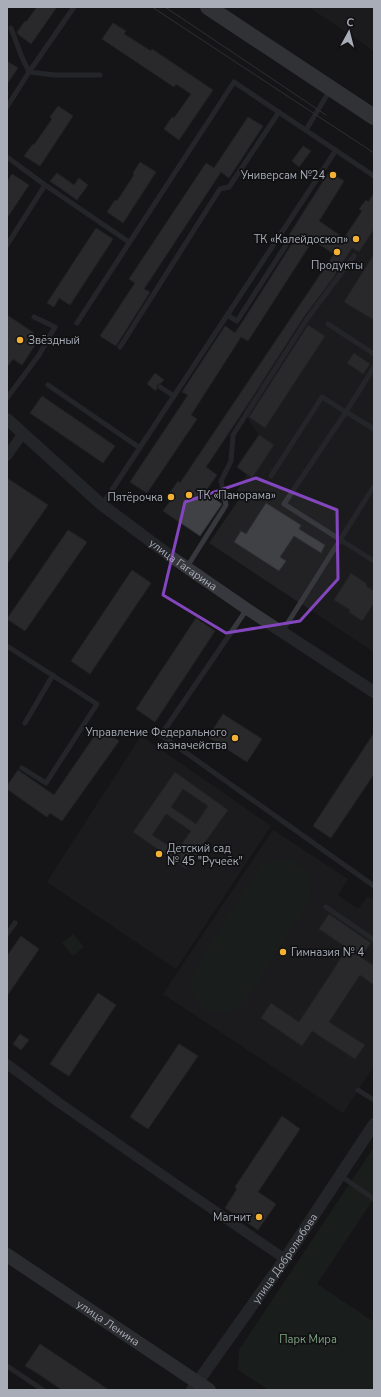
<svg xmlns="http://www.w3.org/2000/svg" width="381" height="1397" font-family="'Nunito Sans',sans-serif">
	<rect width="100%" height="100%" fill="#161618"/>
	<!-- built -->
	<g fill="#222225">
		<path d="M309 7H374V51Z"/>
		<path d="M374 229V652L209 543 238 501 233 497 247 474 237 467 259 435 243 411 352 248 359 252Z"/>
		<path d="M141 736 271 826 176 969 47 882Z"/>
		<path d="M273 830 348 879 338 895 358 909 368 896 374 900V1066L343 1113 163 994Z"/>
	</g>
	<!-- green -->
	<g fill="#1e261f">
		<path d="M286 859C309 866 316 880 308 903L246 1000C242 1004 237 1010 232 1012 214 1018 191 1004 191 985 191 978 193 973 196 967L256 873C266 862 271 859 286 859Z"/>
		<path d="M73 934 84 947 73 956 62 943Z"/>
		<path d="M374 1147V1198L317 1284 374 1322V1390H269L238 1370 239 1350Z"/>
	</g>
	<!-- building -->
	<g fill="#404145" stroke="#303034" fill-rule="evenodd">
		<path d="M37 7H57L31 44 18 34 17 32 25 21 26 22Z"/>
		<path d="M113 23 126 31 124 34 151 51 152 49 213 90 179 140 164 129 172 117 174 118 191 94 176 84 174 87 102 39Z"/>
		<path d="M7 61 18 68 7 84Z"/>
		<path d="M58 106 73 116 40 166 24 156 33 144 34 145 52 119 50 117Z"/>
		<path d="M248 117 263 126 229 178 221 172 144 289 150 292 116 346 100 336 135 283 129 279 206 163 214 168Z"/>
		<path d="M303 146 311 151 299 167 292 161Z"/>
		<path d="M140 162 156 172 123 223 107 212 115 200 117 201 134 175 133 173Z"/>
		<path d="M329 172 344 181 319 221 344 238 362 211 359 209 366 200 368 202 374 193V229L359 252 352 248 333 278 304 317 242 413 206 467 217 475 205 492 222 504 200 536 163 511 170 501 166 498 178 481 180 483 334 254 313 240 248 341 241 337 191 415 197 419 147 493 130 482 188 395 182 392 225 326 235 333 243 321 295 239 289 235Z"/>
		<path d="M57 173 74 185 79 178 88 185 77 200 50 181Z"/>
		<path d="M12 174 29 185 7 218V182Z"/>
		<path d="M96 228 113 239 70 305 59 298 54 307 47 303Z"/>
		<path d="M374 254V320L344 302Z"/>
		<path d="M7 315 34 333 30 338 37 342 22 365 13 359 7 367Z"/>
		<path d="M308 325 325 336 265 428 249 417Z"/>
		<path d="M354 353 370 364 363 374 347 363Z"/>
		<path d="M155 373 164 380 161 383 157 385 156 391 147 384Z"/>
		<path d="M42 396 115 446 103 463 30 413Z"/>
		<path d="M259 435 274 445 252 478 237 467Z"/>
		<path d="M7 478 48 505 7 564Z"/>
		<path d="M266 503 301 525 299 529 325 545 321 553 294 536 280 557 286 561 279 571 234 542 241 531 246 534Z"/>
		<path d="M68 530 87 542 25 631 7 619Z"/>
		<path d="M132 570 151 583 90 674 71 661Z"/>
		<path d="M351 573 367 584 366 586 374 591V603L362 621 349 612 350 610 334 600Z"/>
		<path d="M196 618 215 631 155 722 136 709Z"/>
		<path d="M223 714 262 739 247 762 208 737Z"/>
		<path d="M100 728 119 741 62 821 50 813 47 817 7 789V786L18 770 54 795Z"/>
		<path d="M374 733V774L331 838 313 826Z"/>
		<path d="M175 772 228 810 186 869 133 832ZM183 789 208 806 196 824 171 807ZM166 814 191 831 177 851 152 835Z"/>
		<path d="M329 914 371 943 361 957 374 966V985L360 975 329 1022 365 1045 355 1059 312 1031 302 1046 261 1018 271 1003 299 1022 332 972 347 948 319 929Z"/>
		<path d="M21 936 39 949 7 996V956Z"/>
		<path d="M98 993 116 1005 69 1076 50 1064Z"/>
		<path d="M20 1034 29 1040 21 1050 13 1044Z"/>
		<path d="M179 1044 198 1056 148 1129 130 1117Z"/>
		<path d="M282 1116 300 1129 258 1192 276 1204 258 1230 225 1208 237 1189 235 1187Z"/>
		<path d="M40 1344 109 1390H62L37 1373 25 1366Z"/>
	</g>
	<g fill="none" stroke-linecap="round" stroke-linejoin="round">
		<!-- service -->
		<g stroke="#37383d" stroke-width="5">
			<path d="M11 28 21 55 29 72 55 75H100"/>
			<path d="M7 107 29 72 74 7"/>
			<path d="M306 130 330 90"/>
			<path d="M7 157 45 185 129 242"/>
			<path d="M7 245 45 185"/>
			<path d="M227 315 237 321 288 242 279 236"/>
			<path d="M77 323 234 82 374 176"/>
			<path d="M328 324 374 354"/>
			<path d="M120 347 220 189 229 187 279 112"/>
			<path d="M374 367 346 412 374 429"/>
			<path d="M48 385 140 448"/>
			<path d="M160 387 174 396"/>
			<path d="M7 398 39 355 55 327 34 317"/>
			<path d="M271 476 322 397 346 412 284 504 374 561"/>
			<path d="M102 505 336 150"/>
			<path d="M187 567 226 505 221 481 231 461 233 435 307 319 354 256"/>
			<path d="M247 609 161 735 374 886"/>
			<path d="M282 632 374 486"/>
			<path d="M7 646 97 704 46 783 22 768"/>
			<path d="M25 723 53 675"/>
			<path d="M326 907 374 940"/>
			<path d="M7 934 15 923"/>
			<path d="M358 1090 374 1100"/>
			<path d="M341 1176 374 1199"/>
			<path d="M7 1366 43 1390"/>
		</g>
		<!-- minor -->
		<g stroke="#37383d" stroke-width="10">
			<path d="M7 456 23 433"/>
			<path d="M7 1064 58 1102 167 1178 285 1259"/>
		</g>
		<!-- tertiary -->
		<g stroke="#37383d" stroke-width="12">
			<path id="s1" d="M7 419 102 505 173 558 247 609 374 692"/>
			<path id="s2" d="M192 1390 285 1259 374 1124"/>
		</g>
		<!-- secondary -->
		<path stroke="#45474d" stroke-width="14" id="s3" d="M7 1255 209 1390"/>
		<!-- primary -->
		<path stroke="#53555c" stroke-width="16" d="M208 7 374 117"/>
		<!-- tram -->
		<g stroke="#4a4c52" stroke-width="1">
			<path d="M152 7 374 153"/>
			<path d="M165 7 326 115"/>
		</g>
	</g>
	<!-- marked area -->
	<path d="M0 0H381V1397H0ZM256 478 337 510 338 579 300 621 226 633 163 595 185 502Z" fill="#161618" fill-opacity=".55" fill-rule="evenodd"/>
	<path fill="none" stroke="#8446be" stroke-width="3" stroke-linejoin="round" d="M256 478 337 510 338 579 300 621 226 633 163 595 185 502Z"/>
	<!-- markers -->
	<g fill="#f2b134" stroke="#111113" stroke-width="1.5">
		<circle cx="333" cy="175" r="4"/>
		<circle cx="356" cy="239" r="4"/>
		<circle cx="337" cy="252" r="4"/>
		<circle cx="20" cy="340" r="4"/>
		<circle cx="189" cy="495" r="4"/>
		<circle cx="171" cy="497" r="4"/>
		<circle cx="235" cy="738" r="4"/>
		<circle cx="159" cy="854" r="4"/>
		<circle cx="283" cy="952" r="4"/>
		<circle cx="259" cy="1217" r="4"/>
	</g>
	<g text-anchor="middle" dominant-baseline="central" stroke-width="3.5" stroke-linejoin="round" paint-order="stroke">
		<!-- poi labels -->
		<g font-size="11" fill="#a8adb8" stroke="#111113" text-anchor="end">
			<text x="325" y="175">Универсам №24</text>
			<text x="348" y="239">ТК «Калейдоскоп»</text>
			<text x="337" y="265" text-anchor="middle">Продукты</text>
			<text x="28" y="340" text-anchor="start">Звёздный</text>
			<text x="197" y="495" text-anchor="start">ТК «Панорама»</text>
			<text x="163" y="497">Пятёрочка</text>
			<text x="227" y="732">Управление Федерального<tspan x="227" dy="13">казначейства</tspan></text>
			<text x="167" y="848" text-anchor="start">Детский сад<tspan x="167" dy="13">№ 45 "Ручеёк"</tspan></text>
			<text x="291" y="952" text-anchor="start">Гимназия № 4</text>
			<text x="251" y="1217">Магнит</text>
		</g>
		<!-- street labels -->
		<g font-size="11" fill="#a8adb8" stroke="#111113">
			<text stroke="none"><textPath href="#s1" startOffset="229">улица Гагарина</textPath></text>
			<text stroke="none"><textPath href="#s2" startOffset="161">улица Добролюбова</textPath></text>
			<text stroke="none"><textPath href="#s3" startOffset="122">улица Ленина</textPath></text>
		</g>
		<!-- park labels -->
		<g font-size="11" fill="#7fa381" stroke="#111113">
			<text x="308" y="1339">Парк Мира</text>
		</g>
	</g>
	<!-- border -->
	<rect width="381" height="1397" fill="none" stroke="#a8adb8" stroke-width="16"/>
	<!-- north arrow -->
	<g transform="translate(349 32) rotate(7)" stroke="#111113" stroke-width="3" paint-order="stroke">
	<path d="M0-3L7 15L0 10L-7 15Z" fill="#a8adb8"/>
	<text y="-6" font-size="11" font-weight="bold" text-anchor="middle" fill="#a8adb8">С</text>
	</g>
</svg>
